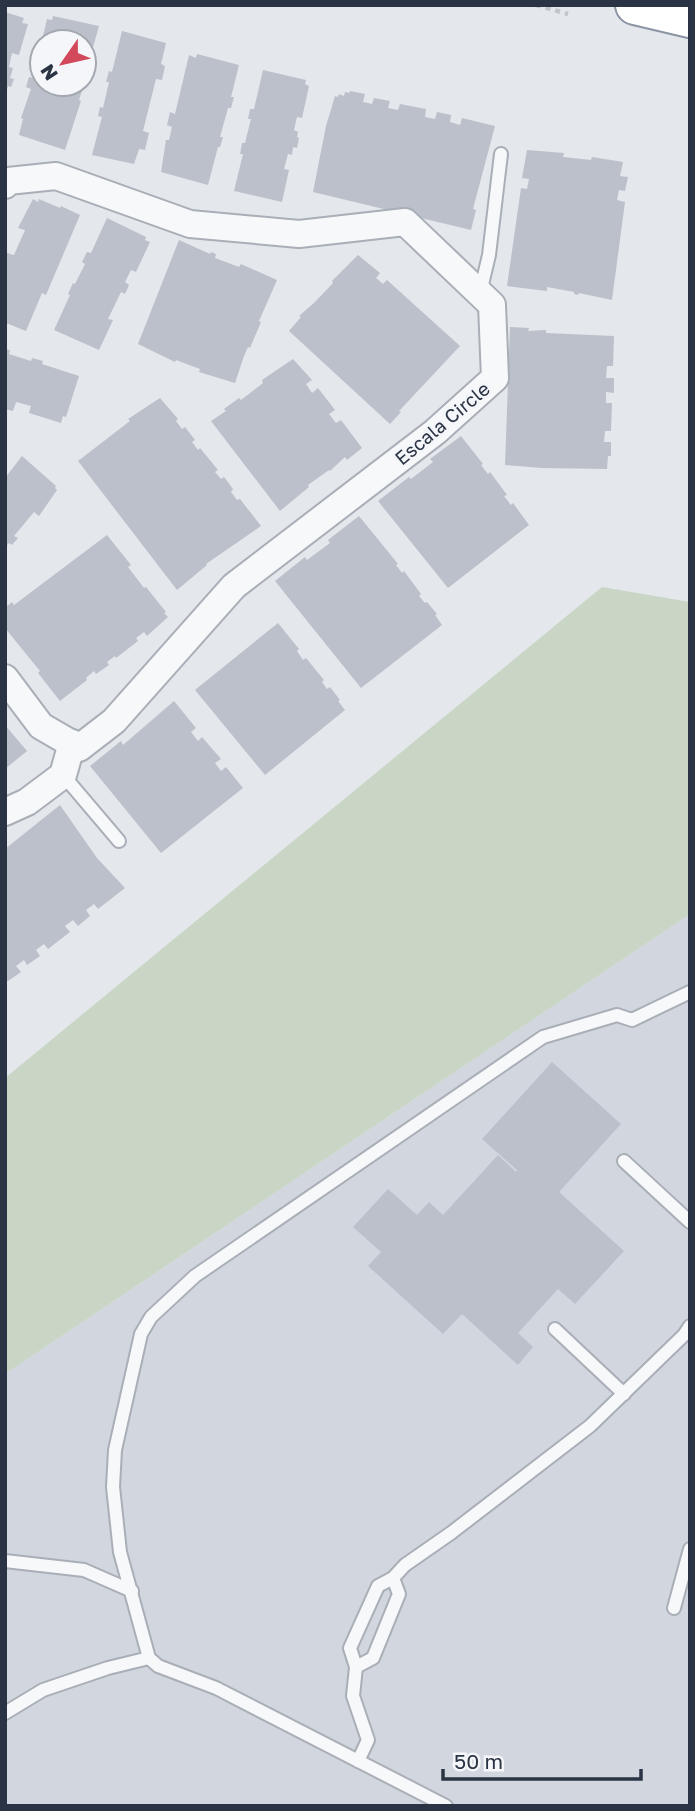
<svg xmlns="http://www.w3.org/2000/svg" width="695" height="1811" font-family="'Golos Text',sans-serif">
	<rect width="100%" height="100%" fill="#e4e7ec"/>
	<!-- built -->
	<path fill="#d2d6de" d="M690 914V1806H5V1374Z"/>
	<!-- green -->
	<path fill="#c9d6c5" d="M602 587 690 602V914L5 1374V1078Z"/>
	<!-- building -->
	<g fill="#bbc0ca">
		<path d="M5 12 24 18 22 23 28 24 19 55 12 53 9 67 13 68 10 78 14 79 11 87 8 86 6 93Z"/>
		<path d="M53 16 99 26 88 65 90 66 87 77 84 76V42H42V84H84L79 100 81 101 65 150 19 135 23 119 21 118 31 89 26 87 29 77 33 78 47 19 52 20Z"/>
		<path d="M122 31 166 43 161 64 165 66 162 80 156 79 143 131 149 133 145 150 139 149 134 164 92 155 102 117 98 116 100 107 103 108 109 82H106L109 71 112 72Z"/>
		<path d="M197 54 239 65 231 97H234L231 108H228L220 137H223L220 147H218L208 185 161 172 166 140H169L172 127 167 125 170 112 175 114 189 55 196 58Z"/>
		<path d="M263 70 306 80 305 84 309 86 302 118 297 117 294 130 298 132 297 137 299 138 297 148 293 147 292 155 288 154 284 169 289 170 282 202 234 191 243 154H240L242 143H245L251 119H248L250 109H254Z"/>
		<path d="M350 91 365 94 363 102 372 104 374 98 390 101 388 108 398 110 400 104 426 109 425 117 435 119 437 112 451 115 450 122 460 125 462 118 495 126 473 209 476 210 471 230 313 192 326 126 335 96 338 97 339 94 344 96 345 92 349 93Z"/>
		<path d="M527 150 564 153 563 157 591 160 592 157 623 162 620 176 628 177 625 191 619 190 617 200 625 202 612 300 579 293 578 295 574 294V292L547 287V291L507 286 521 188 527 189 529 179 522 178Z"/>
		<path d="M33 199 38 202 39 199 60 208 61 206 80 215 46 295 42 293 26 331 6 323 5 271 7 266 5 257 7 253 14 255 25 230 18 228Z"/>
		<path d="M107 218 146 237 145 240 150 242 136 272 131 270 125 282 129 285 125 294 121 292 108 319 113 320 99 350 54 330 70 295 68 294 73 283 75 284 85 264 82 262 87 252 91 253Z"/>
		<path d="M179 240 210 254 211 252 216 254 215 258 239 267 241 264 277 280 259 321 261 322 250 348 248 347 244 356 235 383 199 372 200 369 176 360 175 362 138 344Z"/>
		<path d="M358 255 380 273 376 278 383 284 387 280 460 346 399 411 401 412 390 424 289 331 301 317 299 316 315 302 333 283 332 281Z"/>
		<path d="M510 327 529 328 528 331 546 330V333L614 336 613 366H607L606 378H614V393L606 392V403H612L611 431H605L604 442H611V456H608L607 469 542 468 505 465Z"/>
		<path d="M5 349 10 350 9 354 31 361 32 358 43 361 42 364 79 376 66 417 63 416 61 423 29 413 31 406 16 402 13 411 5 409Z"/>
		<path d="M293 359 312 380 306 384 312 393 318 388 335 410 329 414 336 423 341 420 362 448 347 460 345 457 330 471 329 470 308 485 309 487 280 511 211 421 226 411 224 409 239 398 241 400 263 383 262 380Z"/>
		<path d="M160 398 178 419 176 421 182 429 185 427 195 440 192 442 198 450 200 448 218 470 215 472 221 479 224 477 233 489 231 492 237 500 240 499 261 526 206 564 207 565 177 590 78 461 130 421 128 419Z"/>
		<path d="M461 436 483 464 481 465 488 474 490 472 507 495 504 496 511 505 513 503 529 525 448 588 378 501 409 477 411 479 433 462 430 459Z"/>
		<path d="M22 456 56 486 55 488 57 490 39 516 34 512 14 536 18 538 12 545 9 543 5 547V478Z"/>
		<path d="M359 516 398 564 396 565 402 573 404 571 421 594 419 596 425 603 427 602 437 614 435 615 442 625 361 688 275 581 305 557 307 560 330 543 328 540Z"/>
		<path d="M107 535 131 565 128 567 144 588 146 587 166 612 164 613 168 617 147 636 144 632 136 638 138 641 116 658 115 656 107 662 109 665 96 674 94 671 86 678 87 680 60 701 38 673 40 671 5 628V608L12 602 14 605Z"/>
		<path d="M278 623 299 649 297 651 303 660 306 658 324 680 322 682 327 689 330 687 340 700 338 701 345 710 265 775 195 690Z"/>
		<path d="M174 701 196 728 191 732 198 741 202 737 221 759 215 763 221 771 226 767 243 788 161 853 90 766 121 741 123 745Z"/>
		<path d="M5 725 27 751 5 769Z"/>
		<path d="M60 805 97 858 125 888 98 909 94 904 86 910 90 916 78 926 73 920 65 926 70 932 48 949 44 944 36 950 40 956 27 965 24 960 16 966 21 972 8 981 5 980V849Z"/>
		<path d="M552 1062 621 1124 559 1192 624 1251 575 1304 558 1289 518 1333 533 1347 518 1365 462 1314 443 1334 368 1266 381 1252 353 1227 388 1189 417 1215 429 1202 443 1215 498 1155 516 1172 517 1170 482 1139Z"/>
	</g>
	<g fill="none" stroke-linecap="round" stroke-linejoin="round">
		<defs>
			<g id="lane">
				<path d="M480 293 489 255 501 154"/>
				<path d="M63 775 119 841"/>
				<path d="M624 1161 690 1222"/>
				<path d="M555 1329 624 1394"/>
				<path d="M5 1561 84 1570 132 1591"/>
				<path d="M393 1578 405 1565 451 1533 590 1426 684 1335 690 1326"/>
				<path d="M674 1608 690 1549"/>
				<path d="M356 1667 373 1658 399 1594 393 1578 378 1586 350 1648 356 1667 353 1696 368 1740 358 1761"/>
				<path d="M5 1713 43 1690 108 1668 149 1658"/>
				<path d="M446 1806 216 1688 158 1666 149 1658 120 1552 113 1487 115 1450 141 1334 151 1317 195 1276 543 1037 617 1015 632 1020 690 992"/>
			</g>
			<g id="street">
				<path d="M5 185 8 181 56 176 190 224 299 234 405 222 492 305 495 378 435 432 234 586 114 721 79 748 41 726 5 678"/>
				<path d="M5 812 27 802 63 775 72 743"/>
			</g>
			<path id="highway" d="M635 5 690 18"/>
		</defs>
		<!-- lane casing -->
		<use href="#lane" stroke="#a9aeb7" stroke-width="16"/>
		<!-- street casing -->
		<use href="#street" stroke="#a9aeb7" stroke-width="30"/>
		<!-- highway casing -->
		<use href="#highway" stroke="#8b94a3" stroke-width="42"/>
		<!-- path -->
		<path stroke="#c2c5cb" stroke-width="4.5" stroke-dasharray="5 5" stroke-linecap="butt" d="M536 5 568 14"/>
		<!-- lane -->
		<use href="#lane" stroke="#f7f8fa" stroke-width="12"/>
		<!-- street -->
		<use href="#street" stroke="#f7f8fa" stroke-width="26"/>
		<!-- highway -->
		<use href="#highway" stroke="#fff" stroke-width="38"/>
	</g>
	<g text-anchor="middle" dominant-baseline="central" stroke-width="6" stroke-linejoin="round" paint-order="stroke">
		<!-- street labels -->
		<g font-size="19" fill="#2b3445" stroke="#f4f6f9">
			<text transform="translate(442 423) rotate(-40)">Escala Circle</text>
		</g>
	</g>
	<!-- border -->
	<rect width="695" height="1811" fill="none" stroke="#2b3445" stroke-width="14"/>
	<!-- north arrow -->
	<g transform="translate(63 63) rotate(236)"><circle r="33" fill="#f4f6f9" stroke="#a4a8b1" stroke-width="2"/>
	<path d="M0-5L12 26L0 18L-12 26Z" fill="#d1495b"/>
	<text y="-10" font-size="19" font-weight="bold" text-anchor="middle" fill="#2b3445">N</text>
	</g>
	<!-- scale -->
	<path d="M443 1769v10h198v-10" fill="none" stroke="#2b3445" stroke-width="3.5"/>
	<text x="454" y="1769" font-size="21" fill="#2b3445" stroke="#f4f6f9" stroke-width="5" paint-order="stroke">50 m</text>
</svg>
